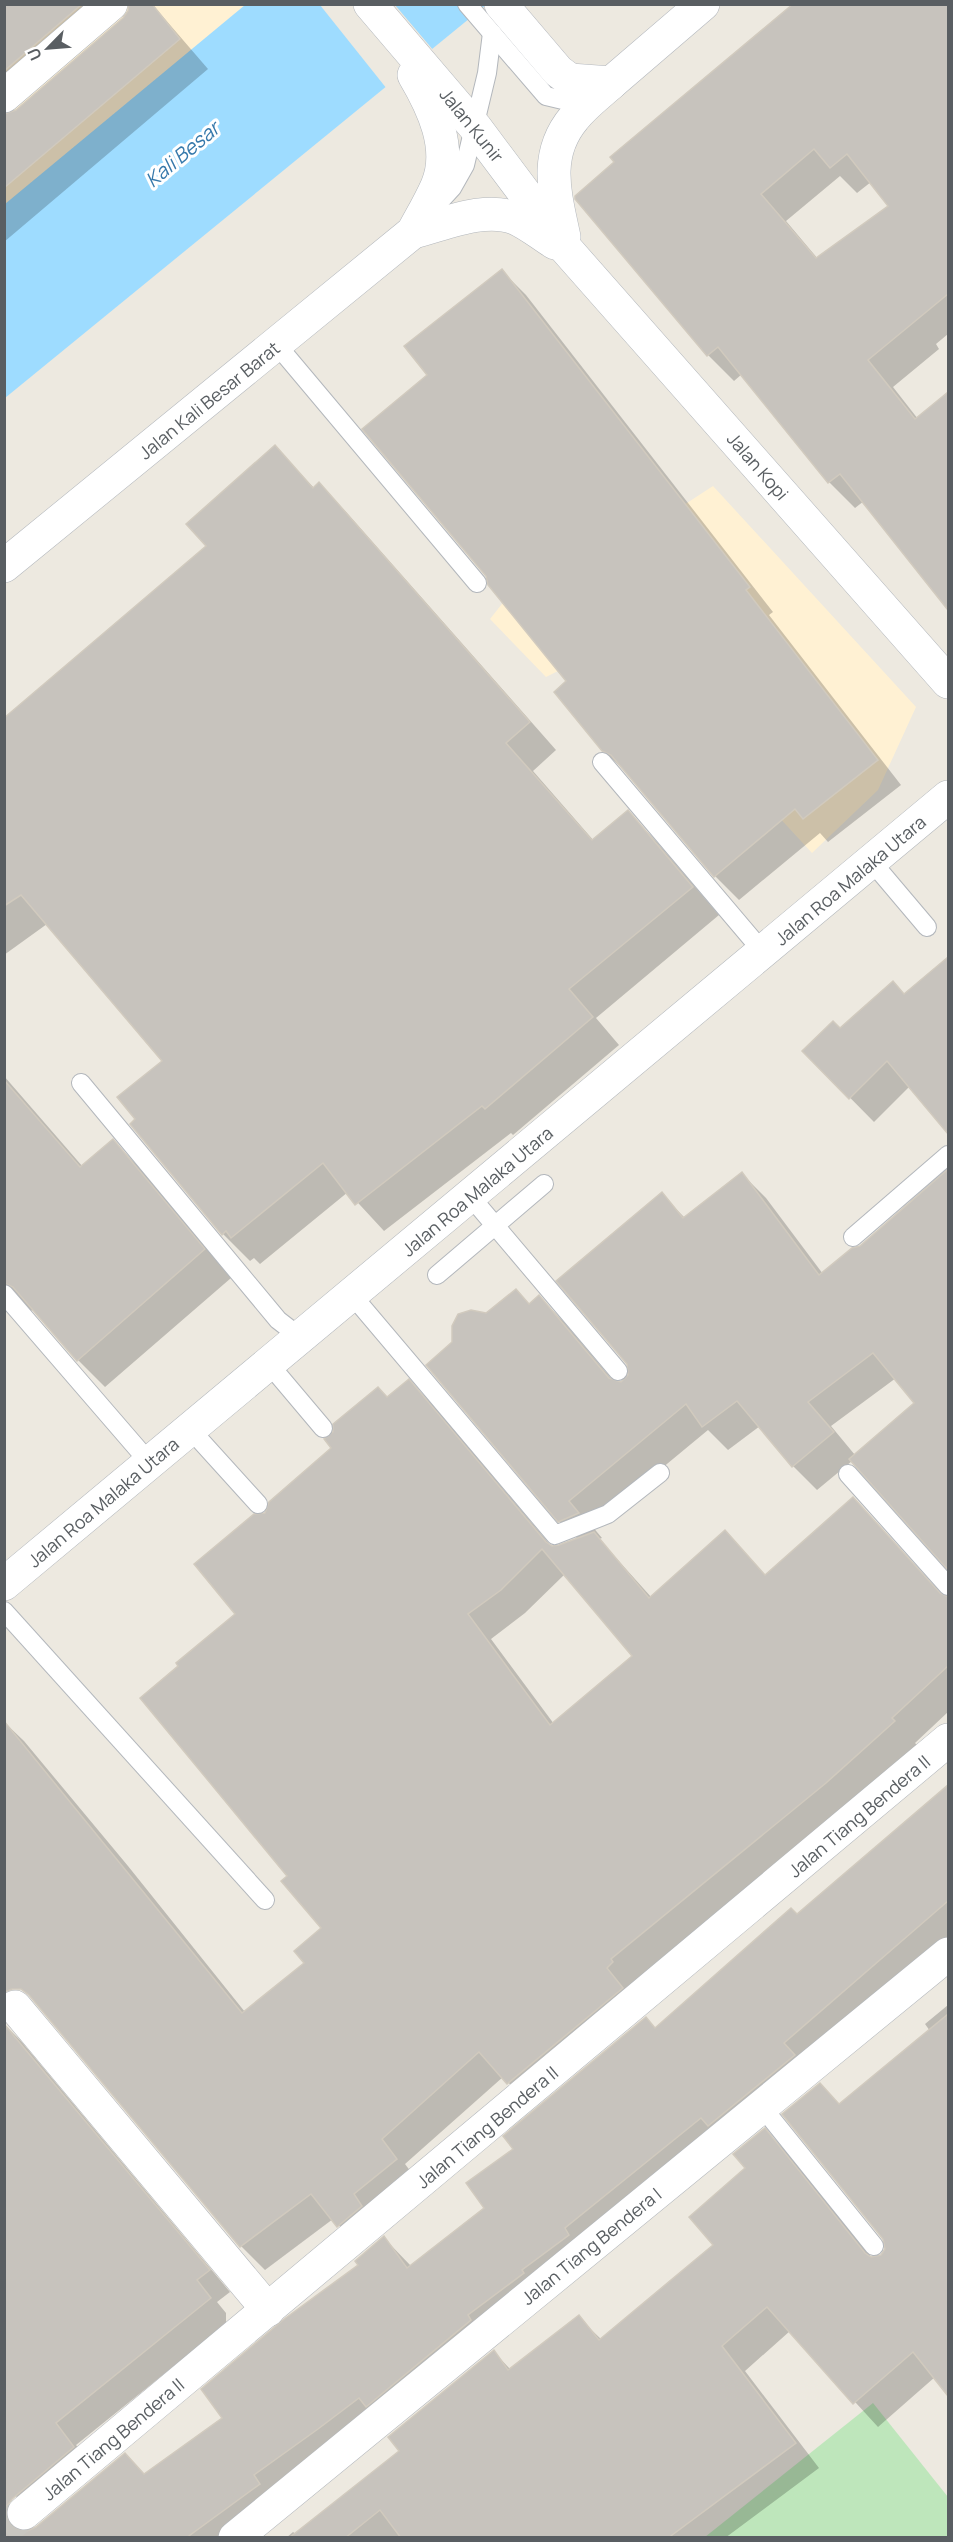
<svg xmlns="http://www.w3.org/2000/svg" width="953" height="2542" font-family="Manrope,sans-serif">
	<rect width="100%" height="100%" fill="#ede9e0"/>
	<!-- commercial -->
	<g fill="#fff1d3">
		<path d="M5 5H247L5 205Z"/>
		<path d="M713 486 916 707 878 790 812 853 703 735 628 636 546 677 490 619 535 562 578 574Z"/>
	</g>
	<!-- green -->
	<path fill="#bee6bb" d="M873 2403 948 2497V2537H705Z"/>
	<!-- water -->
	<path fill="#9edcff" d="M245 5H486L5 398V204Z"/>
	<!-- pier -->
	<path fill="#ede9e0" d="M320 5H395L434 51 387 89Z"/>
	<!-- shadow -->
	<g fill="#0003" fill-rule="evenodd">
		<path d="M4 4H92L4 85Z"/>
		<path d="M152 4 208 69 4 242V116L17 111 124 19Z"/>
		<path d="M794 4H948V334L936 344 939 349 893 387 918 419 948 394V608L864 501 855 508 829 482 742 374 734 381 708 355ZM840 176 857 193 871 182 890 206 818 259 786 221Z"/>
		<path d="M502 271 526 295 773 612 769 615 901 785 828 842 820 833 739 900 715 876 630 776 603 750 569 681 429 375Z"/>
		<path d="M275 447 314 488 319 484 346 512 556 750 533 771 594 841 628 812 655 840 719 915 596 1018 619 1045 513 1135 511 1133 384 1231 348 1192 260 1264 254 1258 250 1261 223 1234 137 1119 164 1061 47 924 4 955V719L208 546Z"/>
		<path d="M948 959V1131L910 1086 874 1122 804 1051 840 1030 905 996Z"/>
		<path d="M4 1076 83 1167 113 1141 140 1168 231 1278 105 1387 78 1360 35 1310 28 1311 4 1287Z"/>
		<path d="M948 1171V1568L852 1461 817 1490 793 1466 760 1426 728 1450 708 1430 592 1526 602 1538 599 1539 652 1598 725 1533 766 1576 853 1499 945 1598H948V1712L915 1743 918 1746 532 2107 503 2077 405 2164 420 2184 362 2250 333 2219 265 2270 241 2246 31 1995 4 1722 24 1741 128 1866 245 2012 307 1963 323 1928 289 1876 237 1614 266 1514 409 1381 433 1405 552 1547 578 1539 559 1521 487 1315 530 1305 539 1297 563 1321 615 1383 626 1381 630 1375 662 1195 685 1218 742 1174 766 1198 823 1274 861 1247ZM896 1378 916 1403 855 1455 831 1426ZM565 1574 634 1657 554 1724 491 1639 525 1613Z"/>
		<path d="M948 1787V1944L243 2538H4L6 2511 28 2533 37 2529 125 2455 145 2475 224 2418 384 2238 411 2266 486 2209 516 2149 646 2019 656 2029 797 1915Z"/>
		<path d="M948 2005V2394L935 2377 878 2427 790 2331 745 2371 819 2468 725 2538H286L293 2532 296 2534 401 2452 494 2352 511 2370 578 2317 602 2340 715 2245 765 2130 789 2154 872 2258 881 2256 886 2250 884 2238 840 2105 930 2031 925 2024Z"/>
		<path d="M4 2024 21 2041 230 2292 217 2302 226 2313V2324L76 2445 95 2469 36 2518 4 2483Z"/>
	</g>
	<!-- building -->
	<g fill="#c7c3bd" stroke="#d1cabe" stroke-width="1.5" fill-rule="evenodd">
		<path d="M4 4H82L4 71Z"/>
		<path d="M129 4H152L180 39 4 188V114L16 110 123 18 128 11Z"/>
		<path d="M793 4H948V294L868 360 915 419 948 392V610L840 474 828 483 718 347 707 356 575 199V196L614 162 610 157ZM814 149 830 168 847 154 888 206 816 258 761 194Z"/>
		<path d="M502 269 750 587 746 590 878 760 803 819 795 809 714 877 611 755 602 751 554 692 566 681 488 585 486 576 362 429 427 375 404 346Z"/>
		<path d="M275 445 313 488 319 482 530 722 506 743 592 840 628 810 693 887 569 989 593 1017 485 1109 482 1106 355 1205 323 1163 231 1238 226 1231 222 1235 130 1124 135 1119 117 1097 162 1061 21 895 4 906V718L206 546 186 524Z"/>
		<path d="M948 957V1134L887 1061 849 1099 802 1051 833 1021 840 1028 893 981 904 994Z"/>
		<path d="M4 1080 80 1167 113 1139 205 1249 77 1361 13 1287 4 1283Z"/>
		<path d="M948 1169V1570L849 1459 914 1403 873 1353 808 1402 834 1432 792 1467 737 1401 702 1427 686 1404 569 1501 579 1513 558 1522 426 1365 452 1342V1326L458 1314 471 1310 486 1313 516 1289 529 1304 539 1295 609 1378 621 1382 628 1375 627 1364 556 1281 662 1192 683 1218 742 1172 819 1275 852 1248 860 1246Z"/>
		<path d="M409 1379 546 1542 552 1546 559 1545 594 1532 649 1598 725 1530 765 1575 853 1497 940 1593 948 1597V1666L892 1718 895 1721 826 1783 611 1959 613 1962 607 1968 623 1988 507 2084 479 2052 382 2139 397 2159 354 2194 362 2206 337 2227 311 2194 240 2247 29 1995 21 1989H12L4 1992V1721L242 2013 304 1963 294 1951 321 1928 281 1881 287 1876 140 1698 178 1666 176 1663 235 1614 194 1564 254 1514 265 1513 269 1502 331 1448 324 1439 333 1432V1424L378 1387 387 1397ZM542 1549 632 1656 550 1725 468 1614 501 1590Z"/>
		<path d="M948 1785V1901L784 2043 795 2055 708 2126 701 2118 565 2228 569 2235 522 2270 524 2273 468 2315 471 2320 366 2407 359 2398 318 2429 254 2475 260 2484 186 2538H4V2024L210 2270 197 2280 211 2298 56 2423 74 2447 12 2499 6 2507V2517L10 2525 18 2531H27L36 2527 125 2453 144 2474 222 2418 201 2389 283 2320 358 2265 355 2261 384 2236 407 2268 484 2208 466 2183 513 2149 503 2136 646 2017 655 2028 791 1908 797 1914Z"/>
		<path d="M948 2014V2396L913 2352 853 2404 767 2307 722 2346 796 2443 668 2538H401L380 2510 345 2538H289L399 2451 388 2437 494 2350 508 2370 579 2315 599 2340 713 2245 689 2217 745 2168 733 2154 765 2128 865 2253 871 2257 881 2255 885 2249 883 2239 782 2114 820 2083 839 2104Z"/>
	</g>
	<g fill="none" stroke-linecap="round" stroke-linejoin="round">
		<!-- minor-tunnel -->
		<path stroke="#c8c6c0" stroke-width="33" stroke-dasharray="33 16" stroke-linecap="butt" d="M4 2530 24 2513"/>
		<defs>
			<g id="service">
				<path d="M467 4 546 96 567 101 590 91"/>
				<path d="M441 200 452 188 465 165 487 73 492 33"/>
				<path d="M277 345 477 583"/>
				<path d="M602 762 763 952"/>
				<path d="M872 862 927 927"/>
				<path d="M81 1083 278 1320 300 1337"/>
				<path d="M470 1196 618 1371"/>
				<path d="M853 1237 948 1155"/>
				<path d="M437 1275 544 1184"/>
				<path d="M4 1294 149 1462"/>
				<path d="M352 1295 555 1535 608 1514 660 1473"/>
				<path d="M269 1364 323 1428"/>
				<path d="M190 1429 258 1504"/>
				<path d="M848 1474 948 1586"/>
				<path d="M4 1611 265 1900"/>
				<path d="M762 2107 874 2246"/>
			</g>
			<g id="minor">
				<path d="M4 96 111 4"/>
				<path d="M4 1584 948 797"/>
				<path d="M15 2007 268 2310"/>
				<path d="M24 2513 948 1740"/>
				<path d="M235 2538 948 1954"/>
			</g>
			<g id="tertiary">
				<path d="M370 4 475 127 567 250 948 682"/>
				<path d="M413 232C443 225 483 206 515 218 529 224 542 235 555 243"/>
				<path d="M564 237C555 194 543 155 574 118 584 105 599 94 611 83"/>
				<path d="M4 566 413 232C421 217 430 202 437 186 453 149 433 107 414 75"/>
			</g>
			<path id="secondary" d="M501 4 558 71 570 80 611 83 703 4"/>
		</defs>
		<!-- service casing -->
		<use href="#service" stroke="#b3b7bc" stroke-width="20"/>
		<!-- minor casing -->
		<use href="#minor" stroke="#b3b7bc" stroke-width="34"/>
		<!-- tertiary casing -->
		<use href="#tertiary" stroke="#b3b7bc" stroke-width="34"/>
		<!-- secondary casing -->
		<use href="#secondary" stroke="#b4b8be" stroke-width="34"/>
		<!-- service -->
		<use href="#service" stroke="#fff" stroke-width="18"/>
		<!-- minor -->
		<use href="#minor" stroke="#fff" stroke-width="33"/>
		<!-- tertiary -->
		<use href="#tertiary" stroke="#fff" stroke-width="33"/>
		<!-- secondary -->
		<use href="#secondary" stroke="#fff" stroke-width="33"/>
	</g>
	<g text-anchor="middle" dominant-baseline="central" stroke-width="6" stroke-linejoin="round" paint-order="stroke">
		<!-- street labels -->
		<g font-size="18" fill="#595e62" stroke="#fff">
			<text transform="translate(472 125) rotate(51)">Jalan Kunir</text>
			<text transform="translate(209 400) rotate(-39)">Jalan Kali Besar Barat</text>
			<text transform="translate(758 466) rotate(49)">Jalan Kopi</text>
			<text transform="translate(850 880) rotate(-40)">Jalan Roa Malaka Utara</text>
			<text transform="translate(477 1191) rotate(-40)">Jalan Roa Malaka Utara</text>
			<text transform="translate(103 1502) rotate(-40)">Jalan Roa Malaka Utara</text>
			<text transform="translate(859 1816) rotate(-40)">Jalan Tiang Bendera II</text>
			<text transform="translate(487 2127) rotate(-40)">Jalan Tiang Bendera II</text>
			<text transform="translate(591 2246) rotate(-39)">Jalan Tiang Bendera I</text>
			<text transform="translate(113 2439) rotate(-40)">Jalan Tiang Bendera II</text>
		</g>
		<!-- water labels -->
		<g font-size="20" font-style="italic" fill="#3679ab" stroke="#fff">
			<text transform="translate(182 154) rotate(-40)">Kali Besar</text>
		</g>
	</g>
	<!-- border -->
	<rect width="953" height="2542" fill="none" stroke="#595e62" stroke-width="12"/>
	<!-- north arrow -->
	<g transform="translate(48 48) rotate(245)" stroke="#ffffff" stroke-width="4.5" paint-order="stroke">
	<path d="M0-4.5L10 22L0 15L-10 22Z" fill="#595e62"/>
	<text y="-9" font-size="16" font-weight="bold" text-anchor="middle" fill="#595e62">U</text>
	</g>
</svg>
